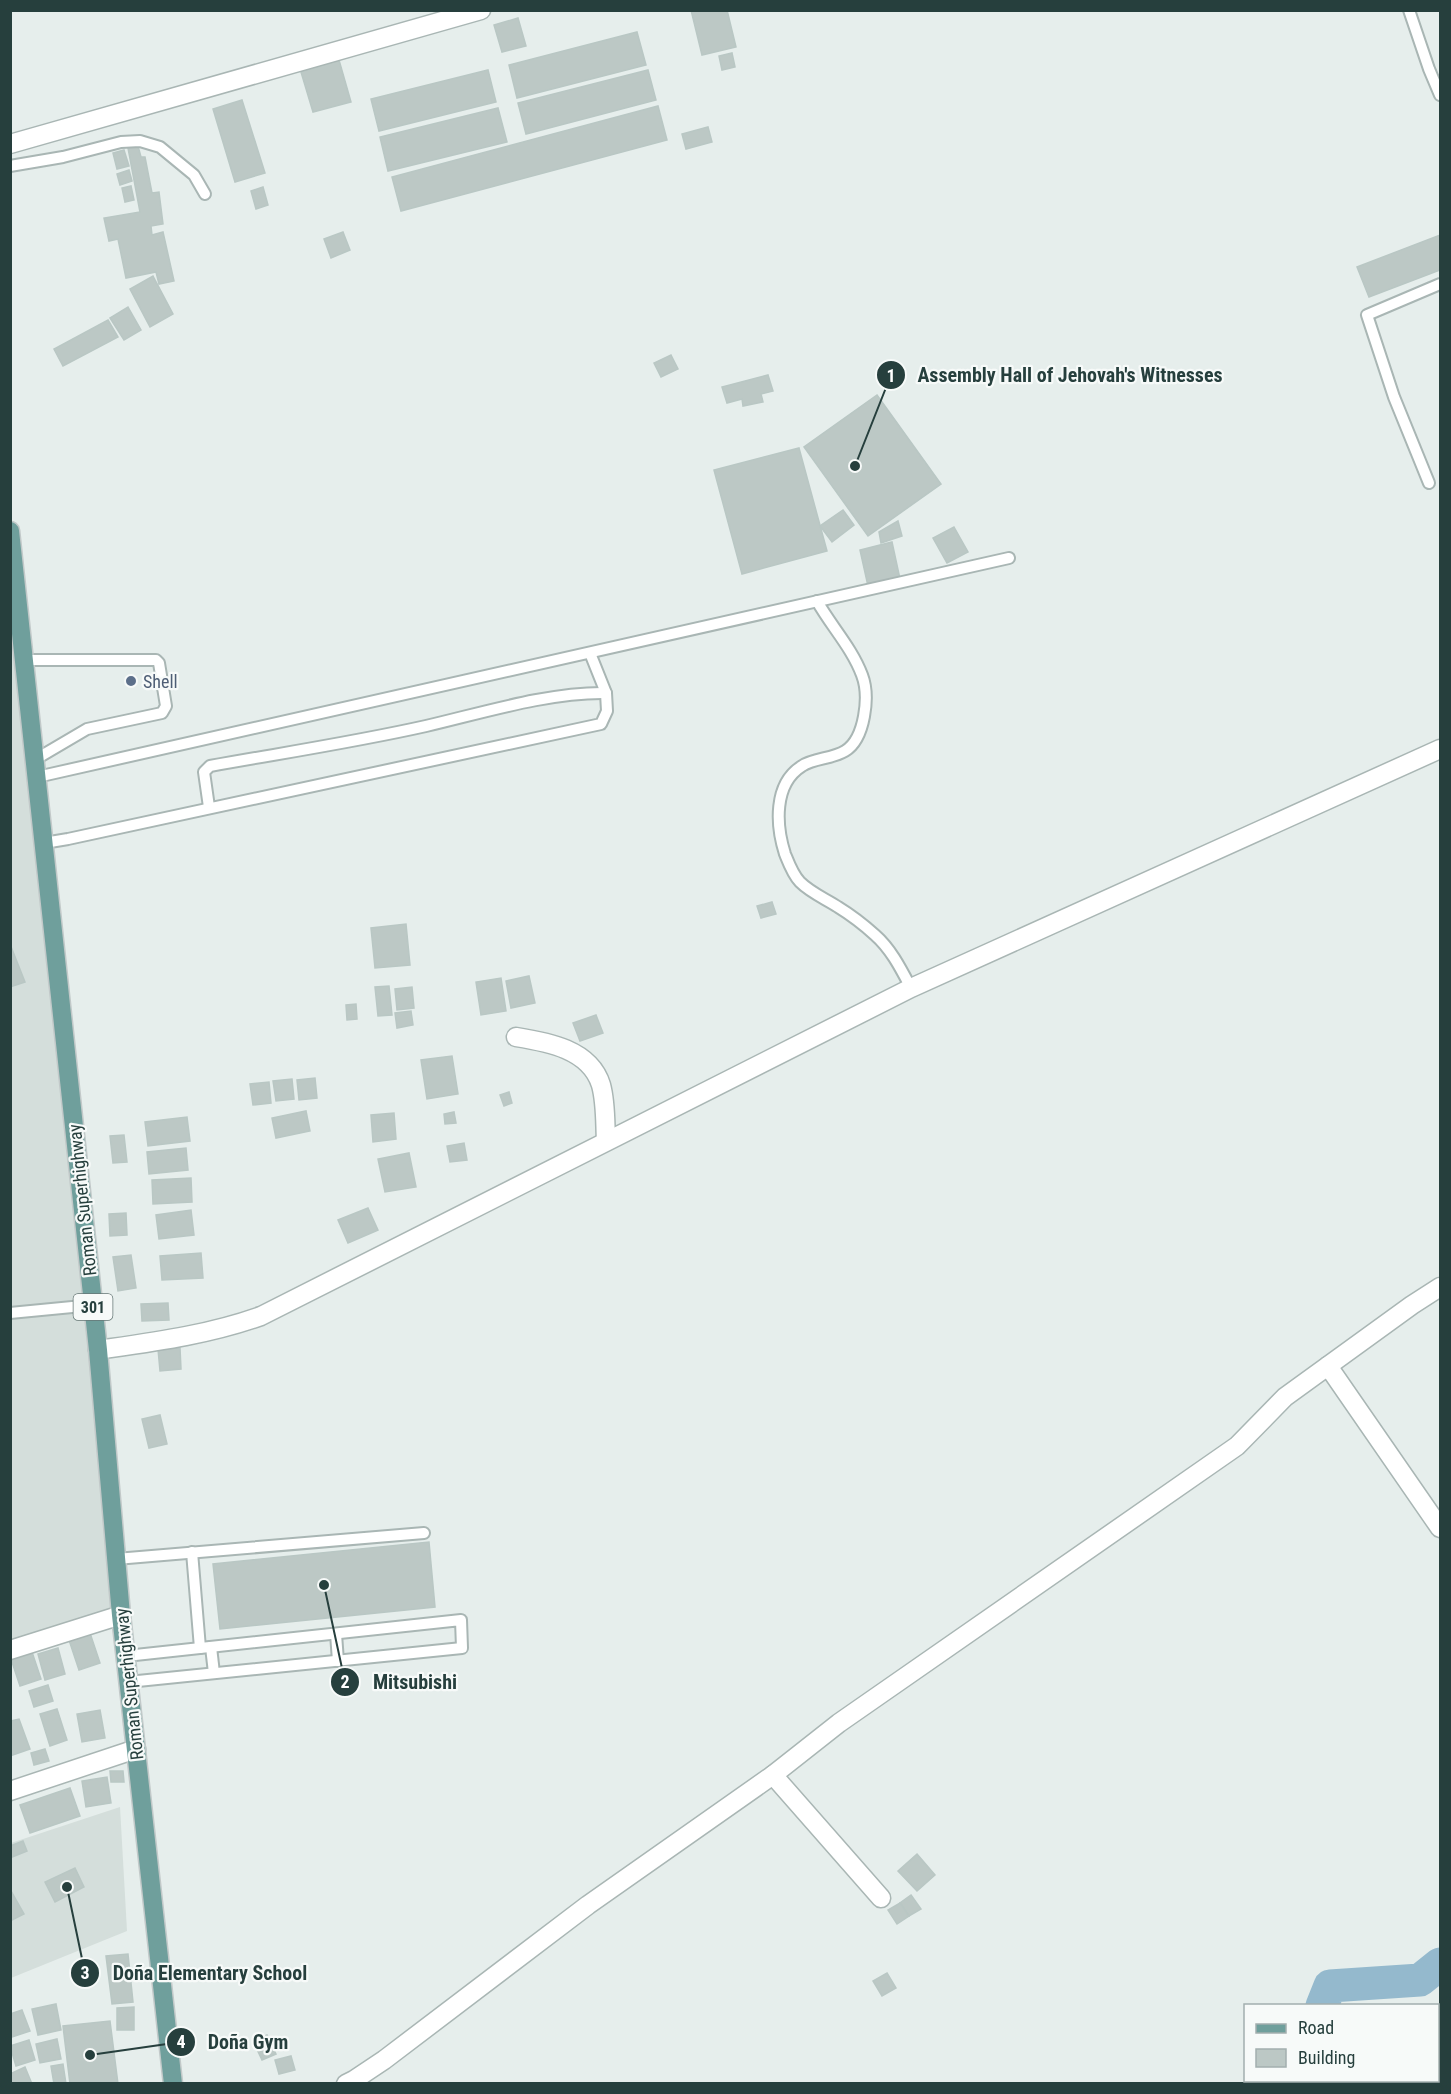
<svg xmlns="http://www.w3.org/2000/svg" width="1451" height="2094" font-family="'Roboto Condensed',sans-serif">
	<rect width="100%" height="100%" fill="#e6eeec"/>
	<!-- built -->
	<g fill="#d4dedb">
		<path d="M10 544 121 1615 10 1651Z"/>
		<path d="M120 1807 127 1931 11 1978V1843Z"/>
	</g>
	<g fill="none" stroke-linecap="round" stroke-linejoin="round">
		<!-- river -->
		<g stroke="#94b9cd" stroke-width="33">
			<path d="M1322 2006 1330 1986 1420 1980 1440 1964"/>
			<path d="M1282 2084 1284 2080"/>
		</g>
	</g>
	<!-- building -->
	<g fill="#bcc8c5" stroke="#b9c7c4" stroke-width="1.5">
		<path d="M691 10H727L736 47 702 55Z"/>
		<path d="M518 18 526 46 502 52 494 25Z"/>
		<path d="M637 32 646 65 517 98 509 65Z"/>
		<path d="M732 53 735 67 722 70 719 56Z"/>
		<path d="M339 60 351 102 313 112 301 72Z"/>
		<path d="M488 70 496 102 379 131 371 99Z"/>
		<path d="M648 70 656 100 526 134 518 103Z"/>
		<path d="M242 100 265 173 235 182 213 109Z"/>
		<path d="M658 106 667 140 401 211 392 177Z"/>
		<path d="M498 108 507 142 388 171 380 137Z"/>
		<path d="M708 127 712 142 686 149 682 134Z"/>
		<path d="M138 146 141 157H145L152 193 159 192 163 224 151 226 152 235 163 232 174 281 159 284 156 272 126 278 118 239 109 241 104 218 140 212 128 148Z"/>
		<path d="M124 150 129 166 117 169 113 153Z"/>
		<path d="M129 170 132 181 120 185 117 174Z"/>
		<path d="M131 186 134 200 125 202 122 188Z"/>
		<path d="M263 187 268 205 256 209 251 191Z"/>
		<path d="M343 232 350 250 331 258 324 239Z"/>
		<path d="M1440 235V270L1369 297 1357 267Z"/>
		<path d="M153 276 173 314 150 327 130 289Z"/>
		<path d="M128 307 141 330 124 340 110 318Z"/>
		<path d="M108 320 118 337 63 366 54 349Z"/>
		<path d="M671 355 678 369 661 377 654 363Z"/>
		<path d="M768 375 773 391 761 394 763 402 743 406 742 399 727 403 722 387Z"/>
		<path d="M877 395 941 484 868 536 804 447Z"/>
		<path d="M799 448 827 551 742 574 714 470Z"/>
		<path d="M843 510 854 525 832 542 820 526Z"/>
		<path d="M898 521 902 536 881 543 879 532Z"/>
		<path d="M954 527 968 552 947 563 933 538Z"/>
		<path d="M892 542 900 579 868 586 860 550Z"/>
		<path d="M772 902 776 914 761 918 757 906Z"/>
		<path d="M406 924 410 965 375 968 371 928Z"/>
		<path d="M10 944 25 982 10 987Z"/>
		<path d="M529 976 535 1003 511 1008 506 981Z"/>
		<path d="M501 978 506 1011 481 1015 476 982Z"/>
		<path d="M389 986 392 1015 378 1016 375 987Z"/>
		<path d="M412 987 414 1008 397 1010 395 989Z"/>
		<path d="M356 1004 357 1019 347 1020 346 1005Z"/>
		<path d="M411 1011 413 1025 397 1028 395 1013Z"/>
		<path d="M596 1015 603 1033 580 1041 573 1023Z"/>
		<path d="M452 1056 458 1094 427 1099 421 1060Z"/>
		<path d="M315 1078 317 1098 299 1100 297 1080Z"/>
		<path d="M292 1079 294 1099 276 1101 273 1081Z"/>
		<path d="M269 1082 271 1103 253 1105 250 1084Z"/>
		<path d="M509 1092 512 1103 504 1106 500 1095Z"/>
		<path d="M306 1111 310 1131 276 1138 272 1118Z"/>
		<path d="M454 1112 456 1123 445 1124 444 1114Z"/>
		<path d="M394 1113 396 1139 373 1142 371 1115Z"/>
		<path d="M187 1117 190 1141 148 1146 145 1122Z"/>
		<path d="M124 1135 127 1162 113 1163 110 1136Z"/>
		<path d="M464 1143 467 1160 450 1162 447 1146Z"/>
		<path d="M186 1148 188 1170 149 1174 147 1152Z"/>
		<path d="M409 1153 416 1187 385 1192 378 1159Z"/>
		<path d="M191 1178 192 1202 153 1204 152 1180Z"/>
		<path d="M368 1208 378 1230 348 1243 338 1220Z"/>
		<path d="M191 1210 194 1235 159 1239 156 1215Z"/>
		<path d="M126 1213 127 1235 110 1236 109 1214Z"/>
		<path d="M201 1253 203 1278 162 1280 160 1256Z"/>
		<path d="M131 1255 136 1288 118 1291 113 1257Z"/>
		<path d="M168 1303 169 1320 142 1321 141 1304Z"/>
		<path d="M180 1348 181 1369 160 1371 158 1349Z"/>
		<path d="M160 1415 167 1444 149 1448 142 1419Z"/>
		<path d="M429 1542 435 1607 220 1629 213 1564Z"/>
		<path d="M90 1633 100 1663 79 1670 69 1640Z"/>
		<path d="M58 1648 65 1674 45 1680 38 1654Z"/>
		<path d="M32 1652 41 1679 20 1686 11 1659Z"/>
		<path d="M48 1685 53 1701 34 1707 29 1691Z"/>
		<path d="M57 1709 67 1740 50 1746 40 1714Z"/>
		<path d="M100 1710 105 1738 82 1742 77 1714Z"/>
		<path d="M19 1719 30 1749 10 1756V1721Z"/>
		<path d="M45 1749 49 1761 34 1765 31 1753Z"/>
		<path d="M110 1771H123L124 1782H111Z"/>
		<path d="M107 1777 111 1803 86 1807 82 1781Z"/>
		<path d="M70 1788 80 1816 30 1833 20 1805Z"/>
		<path d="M23 1841 27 1851 10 1858V1846Z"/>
		<path d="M917 1854 935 1875 917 1891 898 1871Z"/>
		<path d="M75 1868 84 1887 55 1902 45 1882Z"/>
		<path d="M10 1889 24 1914 10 1921Z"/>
		<path d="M911 1895 921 1909 909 1916 900 1903Z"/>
		<path d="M900 1903 909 1916 897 1924 888 1910Z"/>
		<path d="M128 1954 133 2002 112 2004 106 1956Z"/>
		<path d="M887 1973 896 1988 882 1996 873 1981Z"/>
		<path d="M56 2004 61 2030 38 2035 32 2009Z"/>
		<path d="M134 2007V2030H117V2008Z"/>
		<path d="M22 2010 30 2031 12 2037 10 2014Z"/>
		<path d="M110 2021 118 2084H70L63 2026Z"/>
		<path d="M267 2035 276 2054 262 2060 253 2041Z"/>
		<path d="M57 2039 61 2059 40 2063 36 2044Z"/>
		<path d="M29 2040 35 2060 16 2066 10 2046Z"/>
		<path d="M291 2056 295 2070 279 2074 275 2060Z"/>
		<path d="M63 2064 66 2084H54L51 2066Z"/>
		<path d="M25 2067 32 2084H10V2074Z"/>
	</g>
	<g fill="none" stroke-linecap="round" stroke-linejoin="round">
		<defs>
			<g id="service">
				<path d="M1409 10 1429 69 1440 95"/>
				<path d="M10 166 63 157 121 142 140 141 160 147 194 175 205 194"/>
				<path d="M1429 483 1394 397 1367 315 1440 284"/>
				<path d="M817 601C831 626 852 648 862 675 870 696 865 739 845 751 832 759 814 758 802 766 773 784 776 826 785 854 789 864 793 875 800 882 811 893 826 899 838 907 851 915 864 925 875 935 891 949 901 969 911 988"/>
				<path d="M24 660H156L159 663 166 706 162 713 87 729 36 759"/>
				<path d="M37 777 1009 558"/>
				<path d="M209 807 204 772 210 766C282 753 355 742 426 726 482 713 549 692 606 693"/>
				<path d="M44 843 68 839 601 724 607 711 606 693 590 653"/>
				<path d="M10 1313 93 1305"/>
				<path d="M192 1552 200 1648"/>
				<path d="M116 1559 424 1533"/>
				<path d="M336 1634 338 1661"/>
				<path d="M211 1647 214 1673"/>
				<path d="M126 1656 461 1620 462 1648 128 1682"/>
			</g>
			<g id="minor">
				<path d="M10 144 481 10"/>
				<path d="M516 1037C547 1042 590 1049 601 1085 606 1103 605 1123 606 1141"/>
				<path d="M98 1350C153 1342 208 1335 261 1316L911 988 1440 749"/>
				<path d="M1328 1366 1440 1528"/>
				<path d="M10 1650 121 1615"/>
				<path d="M773 1775 881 1898"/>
				<path d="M10 1791 136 1749"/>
				<path d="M346 2084 354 2080 384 2060 588 1905 773 1775 839 1723 1237 1446 1285 1397 1412 1305 1440 1287"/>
			</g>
			<path id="primary" d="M10 531 98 1350 121 1615 173 2084"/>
		</defs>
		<!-- service casing -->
		<use href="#service" stroke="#a9b6b4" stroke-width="14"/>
		<!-- minor casing -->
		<use href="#minor" stroke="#a9b6b4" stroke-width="21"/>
		<!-- primary casing -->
		<use href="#primary" stroke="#c2c9c9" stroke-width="21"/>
		<!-- service -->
		<use href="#service" stroke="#fff" stroke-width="10"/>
		<!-- minor -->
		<use href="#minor" stroke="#fff" stroke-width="18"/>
		<!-- primary -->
		<use href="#primary" stroke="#6f9f9c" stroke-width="18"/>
	</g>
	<!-- markers -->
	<circle fill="#5c6f8a" stroke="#f7faf9" stroke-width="2" cx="131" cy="681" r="6"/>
	<g text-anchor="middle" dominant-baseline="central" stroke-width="4.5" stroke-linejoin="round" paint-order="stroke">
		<!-- shield labels -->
		<rect fill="#f7faf9" stroke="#657775" stroke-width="1.5" x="73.5" y="1294" width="39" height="26" rx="4.5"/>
		<g font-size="16" font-weight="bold" fill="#263f3d">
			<text x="93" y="1307">301</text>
		</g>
		<!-- service labels -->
		<g font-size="18" fill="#4e5e75" stroke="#f7faf9" text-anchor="start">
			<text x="143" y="681">Shell</text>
		</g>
		<!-- street labels -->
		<g font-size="18" fill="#263f3d" stroke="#f7faf9">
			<text transform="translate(82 1200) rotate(-96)">Roman Superhighway</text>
			<text transform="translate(129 1684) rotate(-96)">Roman Superhighway</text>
		</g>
	</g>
	<!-- callouts -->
	<path fill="none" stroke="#263f3d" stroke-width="2" d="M855 466L891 375M324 1585L345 1682M67 1887L85 1973M90 2055L181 2042"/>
	<g fill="#263f3d" stroke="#f7faf9" stroke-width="2">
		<circle cx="855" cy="466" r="6"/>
		<circle cx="324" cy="1585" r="6"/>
		<circle cx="67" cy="1887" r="6"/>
		<circle cx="90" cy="2055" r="6"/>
		<circle cx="891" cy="375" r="15"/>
		<circle cx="345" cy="1682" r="15"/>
		<circle cx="85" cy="1973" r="15"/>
		<circle cx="181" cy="2042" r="15"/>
	</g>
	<g font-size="18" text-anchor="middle" font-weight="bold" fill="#fff">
		<text x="891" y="382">1</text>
		<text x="345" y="1688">2</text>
		<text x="85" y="1979">3</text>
		<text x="181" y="2048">4</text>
	</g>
	<g font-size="20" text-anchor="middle" font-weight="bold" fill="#263f3d" stroke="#f7faf9" stroke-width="4.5" stroke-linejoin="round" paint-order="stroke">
		<text x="1070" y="382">Assembly Hall of Jehovah's Witnesses</text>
		<text x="415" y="1689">Mitsubishi</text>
		<text x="210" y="1980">Doña Elementary School</text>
		<text x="248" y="2049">Doña Gym</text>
	</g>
	<!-- border -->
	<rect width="1451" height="2094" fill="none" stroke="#263f3d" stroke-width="24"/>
	<!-- legend -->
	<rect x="1244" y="2004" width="195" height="78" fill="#f7faf9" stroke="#a3afae" stroke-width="1.5"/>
	<rect x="1256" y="2024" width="30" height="9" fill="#6f9f9c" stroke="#a3afae" stroke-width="1.5"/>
	<text x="1298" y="2034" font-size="18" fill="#263f3d">Road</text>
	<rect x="1256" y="2049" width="30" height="18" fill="#bcc8c5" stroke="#a3afae" stroke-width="1.5"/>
	<text x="1298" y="2064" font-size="18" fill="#263f3d">Building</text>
</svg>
